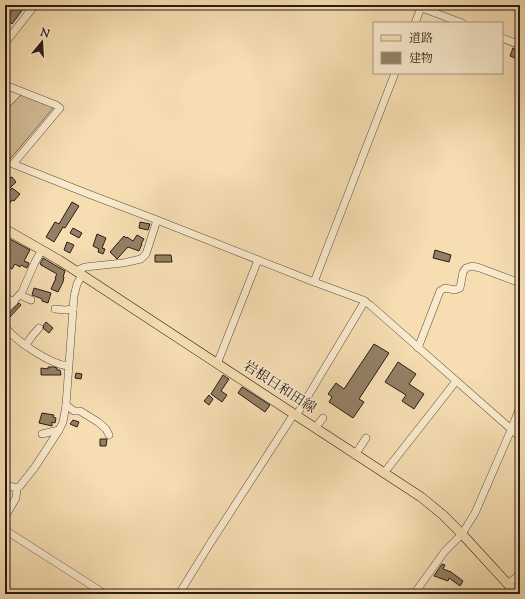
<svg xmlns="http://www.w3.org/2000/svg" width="525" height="599" font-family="'Sorts Mill Goudy','Noto Serif JP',serif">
	<rect width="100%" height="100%" fill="#f6deb2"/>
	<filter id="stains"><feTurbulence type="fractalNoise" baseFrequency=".005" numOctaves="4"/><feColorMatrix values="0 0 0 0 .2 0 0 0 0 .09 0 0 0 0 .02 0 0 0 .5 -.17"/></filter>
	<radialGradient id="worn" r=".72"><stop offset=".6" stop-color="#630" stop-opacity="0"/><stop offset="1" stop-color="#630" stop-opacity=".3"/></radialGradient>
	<!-- green -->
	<path fill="#d3bd97" stroke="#7e6c56" d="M22 94 54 107 5 165V104L9 107Z"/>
	<!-- building -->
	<g fill="#948066" stroke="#2a1b14">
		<path d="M15 5H26L12 24 7 19Z"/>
		<path d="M513 48 520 51V60L510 56Z"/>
		<path d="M5 175 10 178 12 177 16 182 10 188 5 183Z"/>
		<path d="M12 188 20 194 14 201 12 200 5 210V197Z"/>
		<path d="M72 202 79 206 65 228 63 227 54 242 46 237 55 222 59 224Z"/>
		<path d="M140 222 150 224 148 230 139 228Z"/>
		<path d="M73 228 82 233 79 238 70 233Z"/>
		<path d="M97 234 106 238 102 248 105 249 103 254 98 252 99 249 93 246Z"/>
		<path d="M137 235 144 239 141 244H142L139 251 128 247 117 259 110 252 124 236 126 238 127 237 133 241Z"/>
		<path d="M8 238 30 250 24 261 29 263 27 268 21 265 20 267 15 264 12 269 5 265V244Z"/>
		<path d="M67 242 74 245 70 253 64 250Z"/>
		<path d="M435 250 451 255 449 262 433 258Z"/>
		<path d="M155 255H171L172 262H155Z"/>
		<path d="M43 258 65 271 63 277H64L63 282 58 292 51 289 56 278H55L57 274 41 265H42L40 264Z"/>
		<path d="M34 288 51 293 48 303 42 301V299L32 295Z"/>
		<path d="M19 303 21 305 9 318 7 316Z"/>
		<path d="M46 322 53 328 49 333 44 329 43 326Z"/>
		<path d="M374 344 389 353 359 399 364 402 353 418 329 402 332 397 328 394 336 383 344 389Z"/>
		<path d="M398 362 416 374 409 384 424 394 414 409 402 401 406 395 385 382Z"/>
		<path d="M48 367H54L57 368V370H60L61 375H41V368L48 369Z"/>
		<path d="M76 373 82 374 81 379 75 378Z"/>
		<path d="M223 375 229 379 221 391 227 395 222 402 211 394Z"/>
		<path d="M242 387 270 405 265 412 238 393Z"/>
		<path d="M209 395 213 399 209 405 204 401Z"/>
		<path d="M42 413 54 415 53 417 56 418 55 423 52 422V426L39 423Z"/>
		<path d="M73 420 79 422 77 427 70 424Z"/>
		<path d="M100 439H107L106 446H100Z"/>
		<path d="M442 564 445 565 443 569 451 572 463 581 460 586 449 578 448 581 434 576Z"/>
	</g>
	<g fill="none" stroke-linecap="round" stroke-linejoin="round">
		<defs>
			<g id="minor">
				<path d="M414 5 462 23"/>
				<path d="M415 23 422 5"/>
				<path d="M502 38 520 45"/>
				<path d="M5 43 35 5"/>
				<path d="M5 85 56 105 60 108 13 164 86 193 157 220 314 282 363 300 370 305 520 437"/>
				<path d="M76 271 85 267 123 263 141 259 146 254 157 220"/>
				<path d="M314 282 395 73"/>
				<path d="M20 295 31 300"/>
				<path d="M5 297 14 302"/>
				<path d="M55 309 65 310 73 309"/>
				<path d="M5 311 22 292 35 262 42 250"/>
				<path d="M5 327C17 342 50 364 68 366"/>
				<path d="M26 345 32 336 39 328"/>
				<path d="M418 348 440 291 445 288 455 290 460 288 463 272 466 268 472 266 480 268 520 283"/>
				<path d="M217 364 258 260"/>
				<path d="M66 405 74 411H80L98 422 106 429 109 435"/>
				<path d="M296 416 365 301"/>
				<path d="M315 428 323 418"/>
				<path d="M42 434 59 430"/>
				<path d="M355 455 366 438"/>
				<path d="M384 473 446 394 456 381"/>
				<path d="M5 485 17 488 20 486 35 467 59 430 63 422 66 405 74 296 77 284 82 275"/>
				<path d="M5 517 16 498 17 488"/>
				<path d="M5 530 105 594"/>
				<path d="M508 584 520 574"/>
				<path d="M179 594 211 542 294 414"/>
				<path d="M414 594 445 551 462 534 475 513 511 430 520 407"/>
			</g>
			<path id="major" d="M5 229 59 260 76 271 294 414 421 497 443 515 462 534 517 594"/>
		</defs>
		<!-- minor casing -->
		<use href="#minor" stroke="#5d4c3c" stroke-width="8"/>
		<!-- major casing -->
		<use href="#major" stroke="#2a1b14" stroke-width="10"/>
		<!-- minor -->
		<use href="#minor" stroke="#f9eacd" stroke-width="7"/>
		<!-- major -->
		<use href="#major" stroke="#f6deb2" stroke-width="9"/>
	</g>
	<g text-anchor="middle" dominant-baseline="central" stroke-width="3" stroke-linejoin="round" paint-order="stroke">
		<!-- street labels -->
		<g font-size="14" fill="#2a1b14" stroke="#f9eacd">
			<text transform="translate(279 388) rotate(33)">岩根日和田線</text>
		</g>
	</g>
	<!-- margin -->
	<rect width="525" height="599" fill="none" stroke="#f6deb2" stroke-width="20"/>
	<rect x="6" y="6" width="513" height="587" fill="none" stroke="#2a1b14" stroke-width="2"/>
	<rect x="10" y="10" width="505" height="579" fill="none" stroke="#2a1b14"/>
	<!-- legend -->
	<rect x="373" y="22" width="130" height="52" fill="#f9eacd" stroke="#a69783"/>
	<rect x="381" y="35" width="20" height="6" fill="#f6deb2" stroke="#a69783"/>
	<text x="409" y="42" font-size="12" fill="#2a1b14">道路</text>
	<rect x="381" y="52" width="20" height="12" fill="#948066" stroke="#a69783"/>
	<text x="409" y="62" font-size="12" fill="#2a1b14">建物</text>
	<!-- north arrow -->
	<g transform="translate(42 42) rotate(18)" stroke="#f9eacd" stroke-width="3" paint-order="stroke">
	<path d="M0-3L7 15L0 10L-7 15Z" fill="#2a1b14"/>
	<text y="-6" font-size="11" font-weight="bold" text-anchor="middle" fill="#2a1b14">N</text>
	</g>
	<rect width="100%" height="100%" filter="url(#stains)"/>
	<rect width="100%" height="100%" fill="url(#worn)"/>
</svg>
